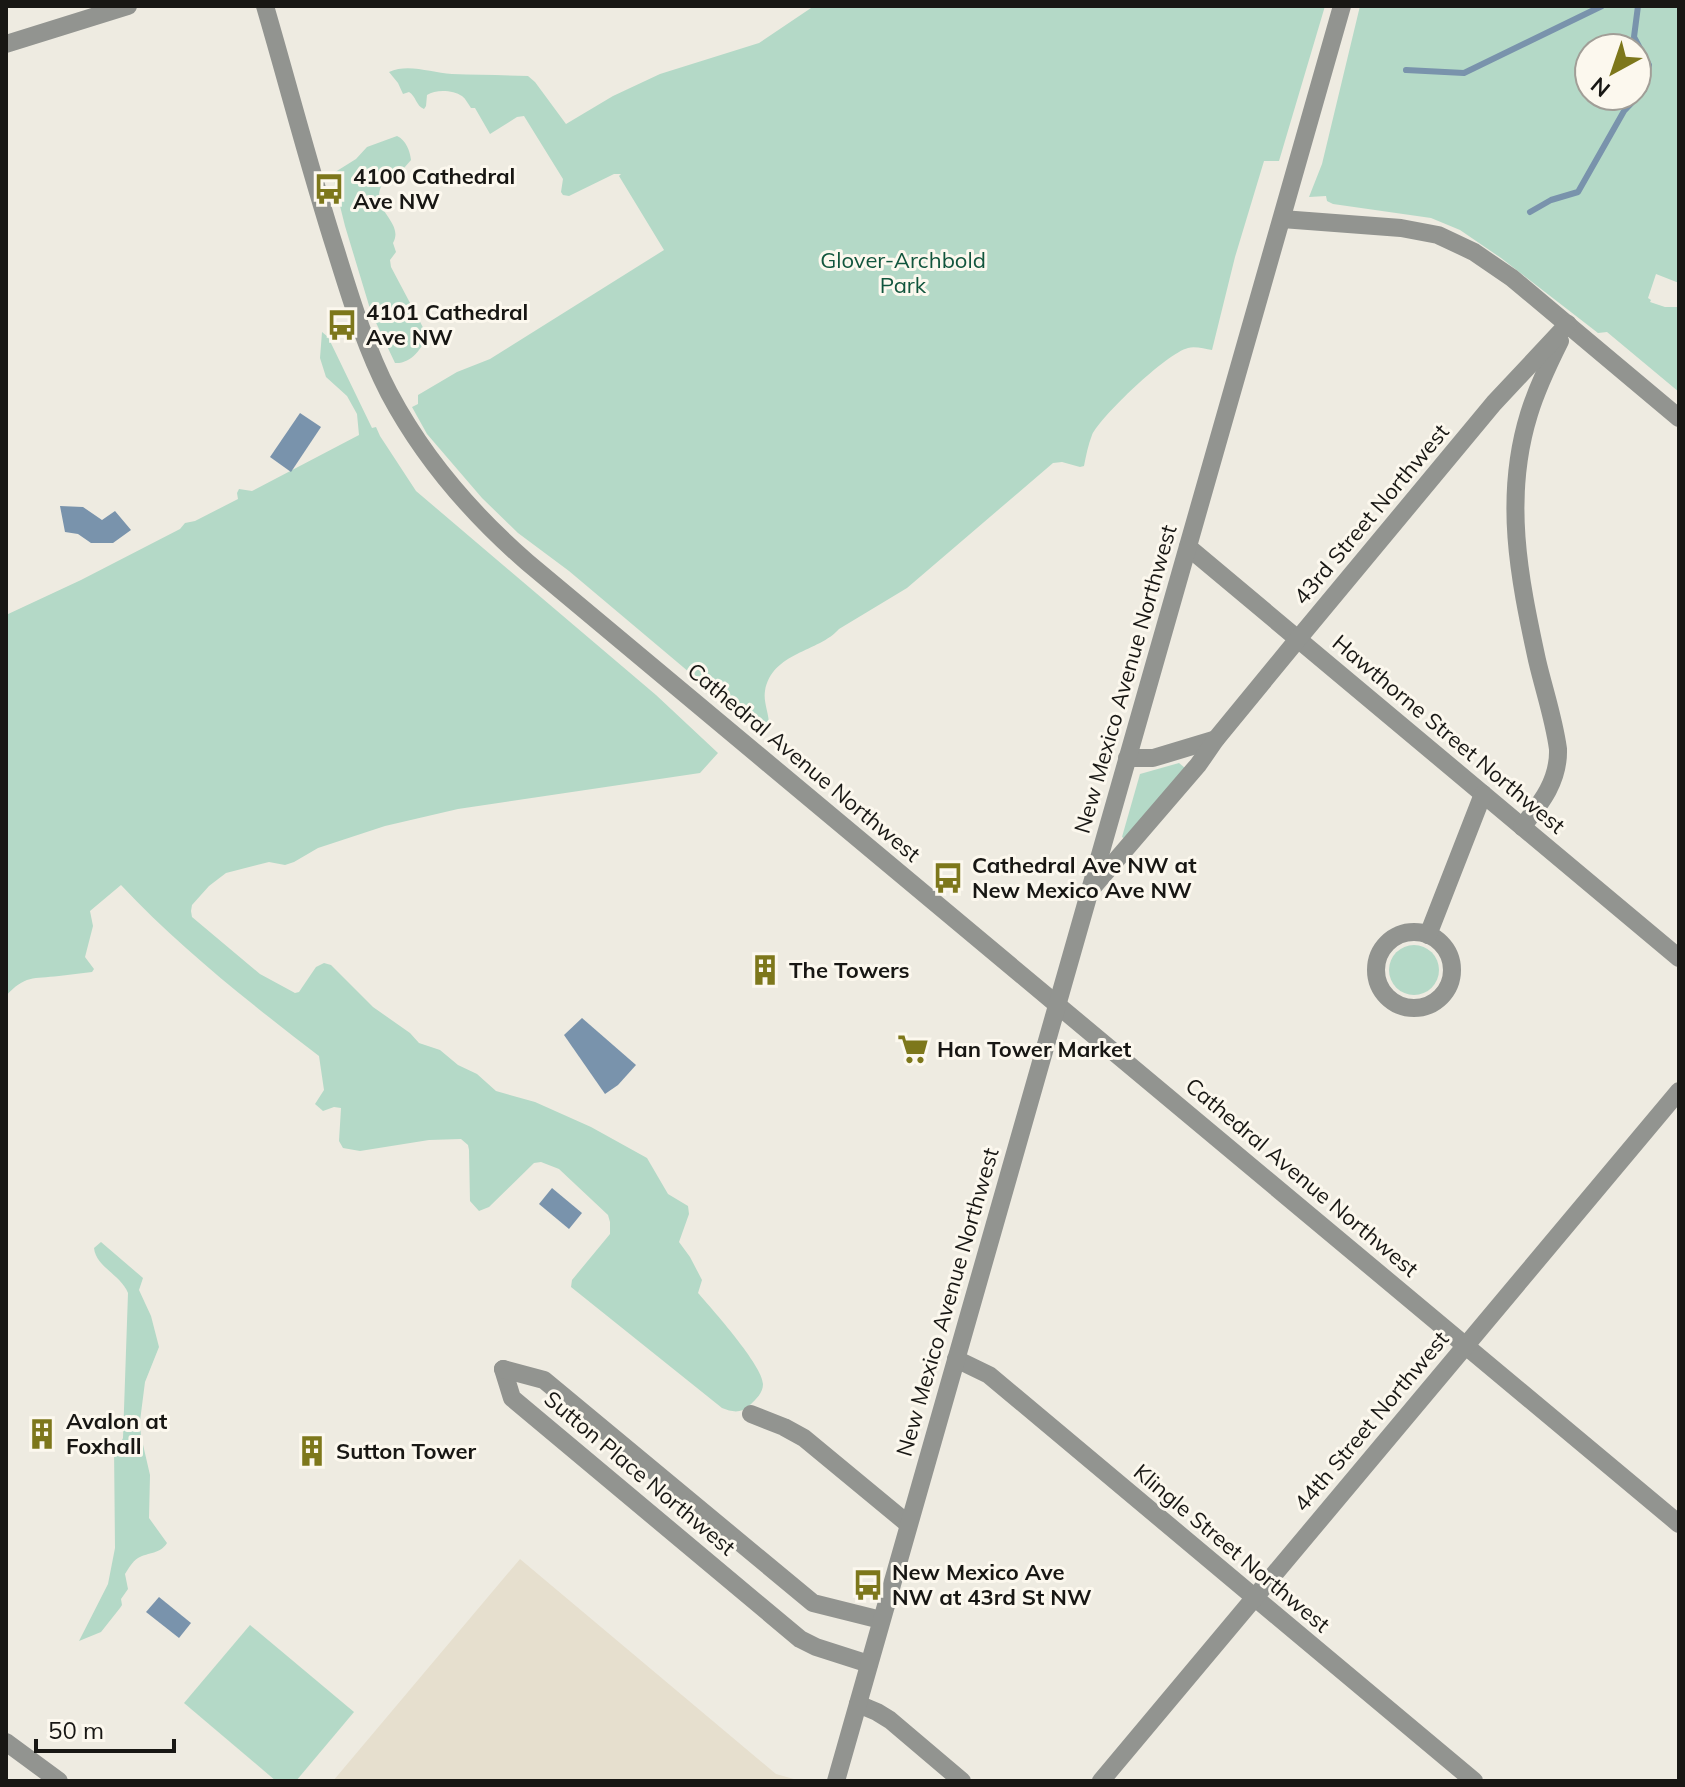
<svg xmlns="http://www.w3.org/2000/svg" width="1685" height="1787" font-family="Mulish,sans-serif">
	<rect width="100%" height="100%" fill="#eeebe1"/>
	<!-- built -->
	<path fill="#e6dfce" d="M520 1559 776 1774 801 1781H333Z"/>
	<!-- green -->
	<g fill="#b4d9c7" fill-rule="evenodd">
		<path d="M814 6H1325L1279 161H1264L1235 257 1212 350C1205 349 1195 346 1188 348 1167 353 1101 416 1092 435 1088 445 1086 456 1084 466L1080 467 1062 462 1053 463 907 588 839 629C819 652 772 652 765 691 763 703 770 715 769 728H763L706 683H702L569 571 518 533 482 498 427 434 412 407 418 404V395L457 372 490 359 664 250 619 176 621 174H614L569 196 563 195 561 192 563 179 524 116 517 117 490 134 475 108H471C468 104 466 99 462 96 453 90 436 89 427 95L426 106 424 109C416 106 416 96 409 92L403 94 398 83 389 72C409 63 431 73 452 74 477 75 502 75 528 76L535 82 566 124 613 96 660 74 759 43Z"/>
		<path d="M1360 6H1679V283L1656 274 1648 298 1651 300 1650 302 1665 307H1679V392L1607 332 1598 333 1501 258 1460 230 1431 218 1333 204 1327 201 1326 196 1309 197 1322 164ZM1589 48H1637V96H1589Z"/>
		<path d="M397 136C406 140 410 151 411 160L404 168 382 183C381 187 379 191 379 195 379 214 403 225 393 243L396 252 390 260 391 267 427 335C422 349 411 364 395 363L371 312 345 226 332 174 356 159 367 147Z"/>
		<path d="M322 332 328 337 372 428 376 427 380 436 416 491 656 695 718 753 700 773 458 809 385 826 318 848 294 862 285 865 269 862 226 873 209 886 192 905 191 911 192 917 260 974 295 993 299 992 316 967 324 963 331 965 373 1007 410 1033 419 1043 440 1050 458 1065 477 1074 496 1091 535 1102 591 1127 647 1158 668 1194 688 1206 689 1214 679 1242 690 1257 702 1280 698 1293C712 1309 763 1366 763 1384 763 1393 756 1399 750 1405 741 1414 732 1412 722 1408L571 1287 572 1280 610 1234V1222L608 1215 559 1169 541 1162 534 1163 489 1207 479 1211 470 1201 469 1150 468 1145 461 1139 429 1140 360 1151 343 1148 339 1141 341 1108 334 1107 323 1111 315 1104 324 1090 319 1056C250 1003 180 948 121 885L90 911 93 926 85 957 94 969 92 972C81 973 70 975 59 976 33 979 25 975 6 996V615L81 580 180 529 185 523 195 521 238 499 237 493 239 489 252 491 359 435 357 414 347 396 326 377 320 358Z"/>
		<path d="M1179 763 1185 768 1125 839 1122 837 1140 774Z"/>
		<circle cx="1414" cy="970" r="25"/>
		<path d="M101 1242 143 1278 139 1290 151 1316 159 1347 145 1382 140 1421 141 1436 150 1475 149 1518 167 1543C160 1554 149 1552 138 1558 132 1562 129 1568 125 1574L128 1589 121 1599 122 1605 120 1608 101 1632 79 1641 108 1584 115 1548 114 1447 120 1444 123 1438 128 1293C121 1275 96 1267 94 1248Z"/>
		<path d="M250 1625 354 1712 296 1781H276L184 1703Z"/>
	</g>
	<!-- water -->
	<g fill="#7993ac">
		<path d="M300 413 321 427 291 472 270 457Z"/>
		<path d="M60 506 83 507 102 520 115 511 131 530 113 543H91L78 534 65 532Z"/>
		<path d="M582 1018 636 1065 618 1085 605 1094 564 1035Z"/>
		<path d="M552 1188 582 1213 569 1229 539 1204Z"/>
		<path d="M159 1597 191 1623 179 1638 146 1612Z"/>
	</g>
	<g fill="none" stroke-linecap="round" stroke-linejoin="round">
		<!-- stream -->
		<g stroke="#7993ac" stroke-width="6">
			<path d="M1406 70 1464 73 1602 6"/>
			<path d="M1530 212 1551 200 1578 192 1624 111 1644 90 1649 65 1634 37 1638 6"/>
		</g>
		<!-- minor -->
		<g stroke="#929490" stroke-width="18">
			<path d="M265 6C289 88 310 170 336 251 351 299 366 349 389 393 424 459 472 514 527 562L1679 1524"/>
			<path d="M6 44 128 6"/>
			<path d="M1282 219 1401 228 1438 235 1474 252 1512 278 1679 418"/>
			<path d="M1188 547 1679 958"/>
			<path d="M1127 758H1153L1216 739"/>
			<path d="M1522 827C1541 803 1559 781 1558 749 1554 719 1544 690 1537 660 1519 577 1503 498 1529 414 1537 388 1548 365 1560 341"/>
			<path d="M1093 887 1198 765 1216 739 1298 639 1494 403 1568 324"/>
			<circle cx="1414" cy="970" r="38"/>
			<path d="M1428 935 1483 794"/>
			<path d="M956 1359 989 1375 1474 1781"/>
			<path d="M503 1369 512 1398 800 1639 816 1647 869 1664"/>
			<path d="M503 1369 544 1380 813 1603 881 1620"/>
			<path d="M751 1414 784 1427 804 1438 908 1524"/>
			<path d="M858 1704 877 1712 890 1720 962 1781"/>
			<path d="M6 1742 59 1781"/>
			<path d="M836 1781 1342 6"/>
			<path d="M1101 1781 1679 1091"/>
		</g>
	</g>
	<!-- icons -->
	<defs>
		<symbol id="bus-bare" viewBox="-9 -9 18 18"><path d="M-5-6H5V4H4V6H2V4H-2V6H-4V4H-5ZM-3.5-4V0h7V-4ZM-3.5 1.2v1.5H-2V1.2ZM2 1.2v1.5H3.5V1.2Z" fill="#7d771b" stroke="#fcf8ee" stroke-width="2.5" paint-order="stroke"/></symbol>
		<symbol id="building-bare" viewBox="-9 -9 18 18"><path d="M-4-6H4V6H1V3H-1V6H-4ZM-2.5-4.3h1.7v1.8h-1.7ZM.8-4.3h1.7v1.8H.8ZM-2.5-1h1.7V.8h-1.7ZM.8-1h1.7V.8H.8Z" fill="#7d771b" stroke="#fcf8ee" stroke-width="2.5" paint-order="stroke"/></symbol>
		<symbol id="supermarket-bare" viewBox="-9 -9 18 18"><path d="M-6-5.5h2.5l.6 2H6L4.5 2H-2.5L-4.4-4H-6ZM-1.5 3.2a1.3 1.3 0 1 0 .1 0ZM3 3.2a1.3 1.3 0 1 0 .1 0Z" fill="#7d771b" stroke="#fcf8ee" stroke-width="2.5" paint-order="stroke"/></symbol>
	</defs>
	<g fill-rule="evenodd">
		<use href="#bus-bare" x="307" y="167" width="44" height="44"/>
		<use href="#bus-bare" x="320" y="303" width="44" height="44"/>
		<use href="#bus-bare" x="926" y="856" width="44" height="44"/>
		<use href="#building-bare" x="743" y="948" width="44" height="44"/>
		<use href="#supermarket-bare" x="891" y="1027" width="44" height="44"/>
		<use href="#building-bare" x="20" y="1412" width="44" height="44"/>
		<use href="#building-bare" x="290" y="1429" width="44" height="44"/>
		<use href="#bus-bare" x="846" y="1563" width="44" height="44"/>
	</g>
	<g text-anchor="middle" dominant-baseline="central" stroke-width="6" stroke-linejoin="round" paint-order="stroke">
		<!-- poi labels -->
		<g font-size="22" font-weight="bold" fill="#181714" stroke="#fcf8ee" text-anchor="start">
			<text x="353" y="176">4100 Cathedral<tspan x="353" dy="25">Ave NW</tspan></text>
			<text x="366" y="312">4101 Cathedral<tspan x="366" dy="25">Ave NW</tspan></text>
			<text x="972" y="865">Cathedral Ave NW at<tspan x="972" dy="25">New Mexico Ave NW</tspan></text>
			<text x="789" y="970">The Towers</text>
			<text x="937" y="1049">Han Tower Market</text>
			<text x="66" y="1421">Avalon at<tspan x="66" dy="25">Foxhall</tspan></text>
			<text x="336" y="1451">Sutton Tower</text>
			<text x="892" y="1572">New Mexico Ave<tspan x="892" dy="25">NW at 43rd St NW</tspan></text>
		</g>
		<!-- park labels -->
		<g font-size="22" fill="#11553d" stroke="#fcf8ee">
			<text x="903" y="260">Glover-Archbold<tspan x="903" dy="25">Park</tspan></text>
		</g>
		<!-- street labels -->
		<g font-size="22" fill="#181714" stroke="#fcf8ee">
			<text transform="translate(1371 514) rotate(-50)">43rd Street Northwest</text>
			<text transform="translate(1125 679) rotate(-74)">New Mexico Avenue Northwest</text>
			<text transform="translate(1449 734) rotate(40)">Hawthorne Street Northwest</text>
			<text transform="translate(804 762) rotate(40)">Cathedral Avenue Northwest</text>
			<text transform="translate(1302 1177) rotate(40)">Cathedral Avenue Northwest</text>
			<text transform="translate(947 1302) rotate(-74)">New Mexico Avenue Northwest</text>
			<text transform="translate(1371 1421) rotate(-50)">44th Street Northwest</text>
			<text transform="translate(640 1473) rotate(40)">Sutton Place Northwest</text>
			<text transform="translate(1232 1548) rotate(40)">Klingle Street Northwest</text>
		</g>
	</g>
	<!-- border -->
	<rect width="1685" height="1787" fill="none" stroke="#181714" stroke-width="16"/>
	<!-- north arrow -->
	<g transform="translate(1613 72) rotate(220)"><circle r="38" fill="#fcf8ee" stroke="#a19e97" stroke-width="2"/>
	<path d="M0-6L14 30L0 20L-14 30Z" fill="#7d771b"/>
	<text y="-12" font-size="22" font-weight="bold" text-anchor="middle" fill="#181714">N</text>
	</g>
	<!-- scale -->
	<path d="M36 1739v12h138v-12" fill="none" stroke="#181714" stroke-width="4"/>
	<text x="48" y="1739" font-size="24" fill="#181714" stroke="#fcf8ee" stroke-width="6" paint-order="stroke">50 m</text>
</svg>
